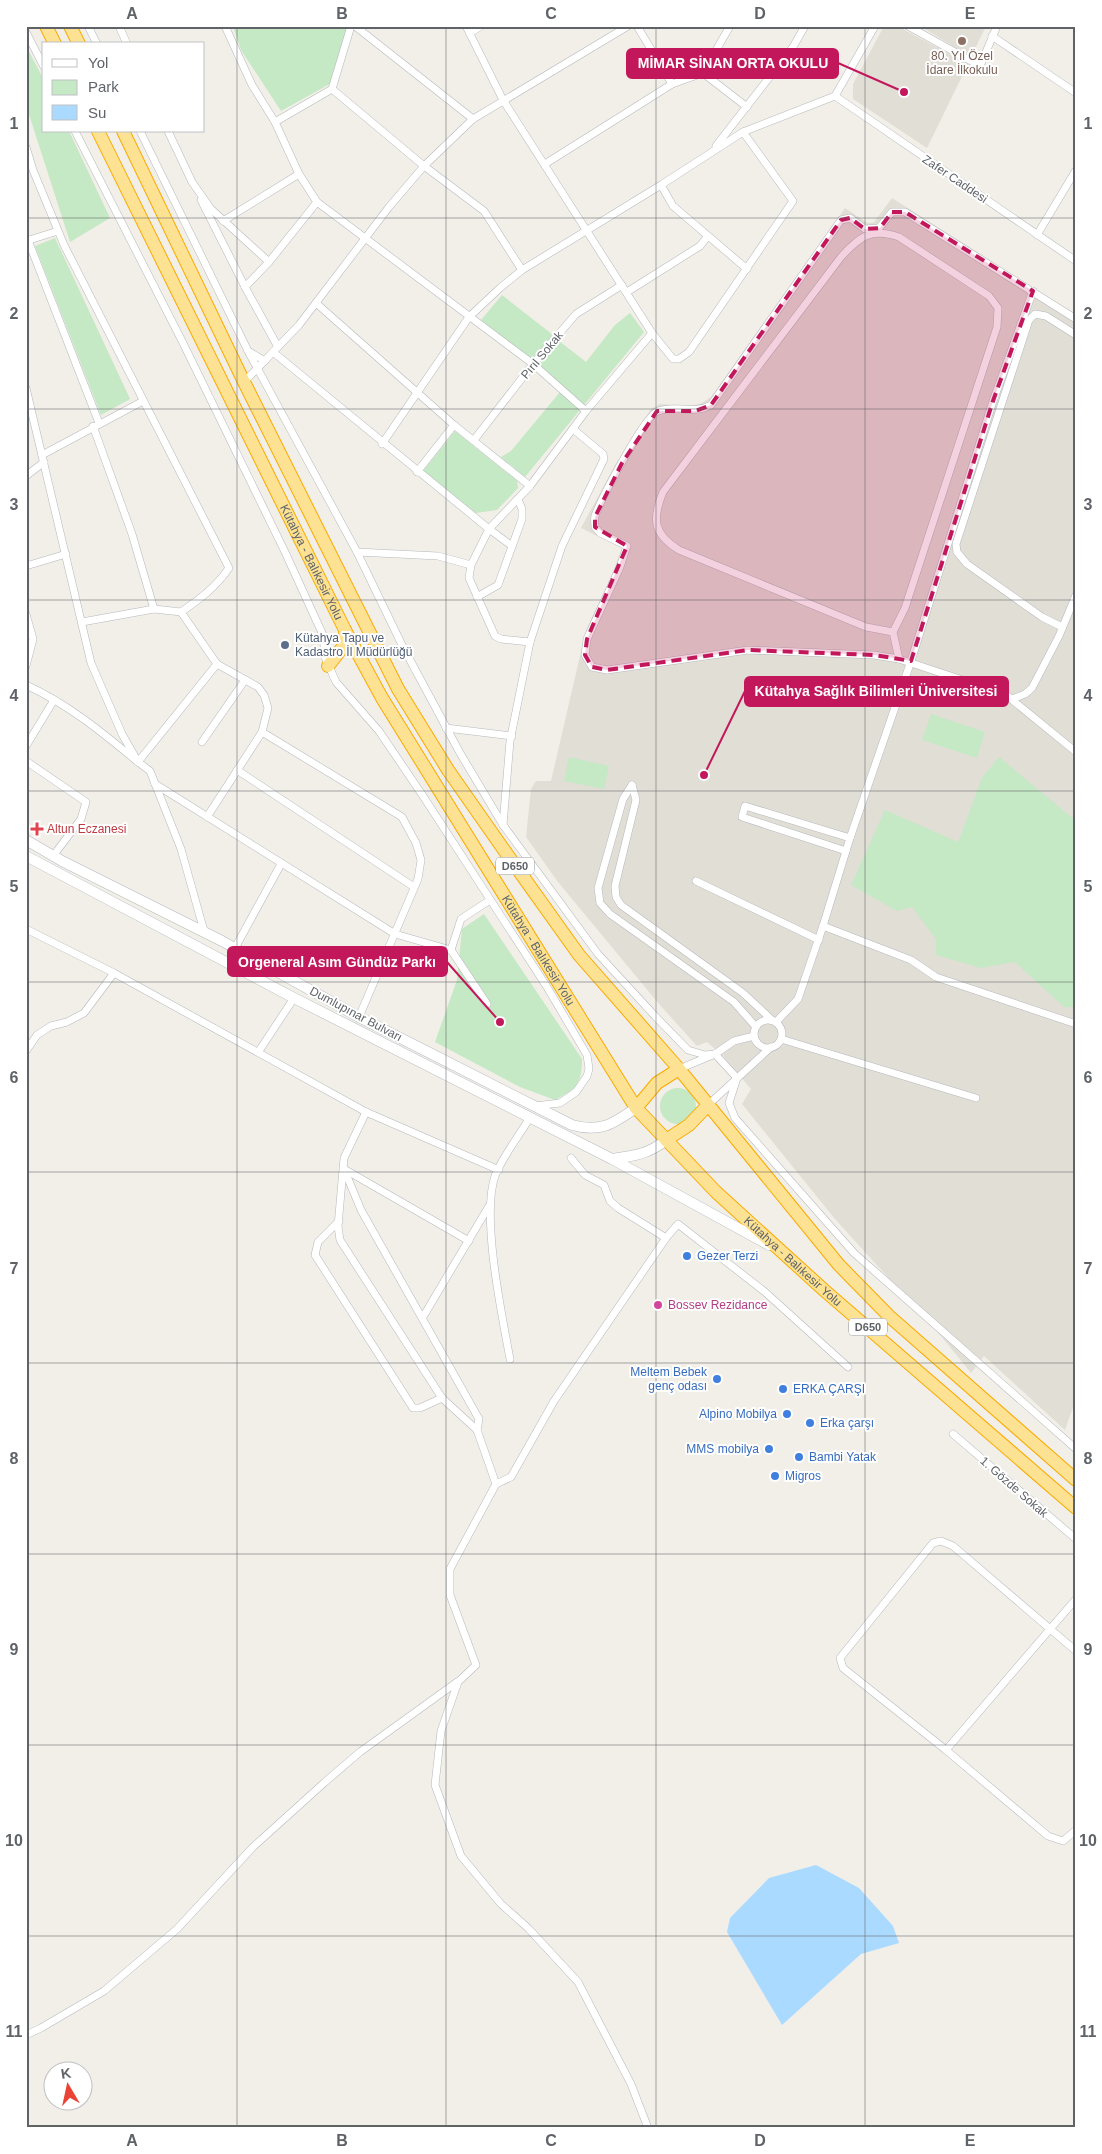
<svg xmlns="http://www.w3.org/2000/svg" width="1102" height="2154" font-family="Helvetica,sans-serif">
	<rect width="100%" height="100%" fill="#f1efe8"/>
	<!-- education -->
	<g fill="#e1ded6">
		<path d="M884 26H897L968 64 927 148 853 99V84Z"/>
		<path d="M920 26H986L971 57Z"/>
		<path d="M892 198 1076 315V1399L1065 1430 984 1356 971 1373 941 1336 835 1219 742 1104 751 1089 723 1056 707 1042 697 1046 659 1004 558 882 526 837 531 789 536 781H551L586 630 612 575 622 548 581 528 615 465 651 409 660 404 688 406 700 404 711 397 845 208 868 223 874 222Z"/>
	</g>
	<!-- green -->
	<g fill="#c5e8c5">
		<path d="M233 26H349L335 81 281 111 241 50Z"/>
		<path d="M26 46 44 80V131H69L110 218 70 242 26 105Z"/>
		<path d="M55 238 130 399 101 415 35 246Z"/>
		<path d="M502 295 553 335 532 360 481 320Z"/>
		<path d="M630 313 644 332 584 405 537 364 559 341 586 362 615 325Z"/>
		<path d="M560 392 580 410 525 477 501 457 511 451Z"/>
		<path d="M455 431 517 481 518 488 497 510 476 513 423 471Z"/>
		<path d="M931 714 985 732 977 758 922 740Z"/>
		<path d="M569 757 609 766 604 789 564 781Z"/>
		<path d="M999 757 1076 821V1007H1064L1015 962 980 968 936 955V939L912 907 897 911 851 885 885 810 958 842 982 778Z"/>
		<path d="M484 914 582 1059C582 1084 576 1089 555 1100L520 1087 435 1042 457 980 462 929Z"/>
		<circle cx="678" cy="1106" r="18"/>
	</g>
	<!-- water -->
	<path fill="#aadaff" d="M816 1865 859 1888 893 1926 899 1943 861 1954 782 2025 727 1932 730 1918 769 1878Z"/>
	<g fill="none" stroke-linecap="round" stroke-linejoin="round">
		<defs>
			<g id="street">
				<path d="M88 26 97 44"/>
				<path d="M119 26 127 44"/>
				<path d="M225 26 252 85 275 122 299 174 317 202 533 364 586 411"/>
				<path d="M355 26 473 119"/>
				<path d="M466 26 503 100 652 333 673 359H679L689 352 793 201 743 132"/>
				<path d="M637 26 672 84"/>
				<path d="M908 26 980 66 997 26"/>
				<path d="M26 32 44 67"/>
				<path d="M470 33 481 26"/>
				<path d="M992 36 1076 93"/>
				<path d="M703 73 747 107"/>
				<path d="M332 89 424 166 484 211 522 270"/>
				<path d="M835 96 1076 261"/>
				<path d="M275 122 332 89 351 26"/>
				<path d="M75 131 183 343 285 552 323 635 325 657 336 682 379 731 423 796 547 987 587 1055 589 1069 587 1076 576 1092 560 1103 535 1106"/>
				<path d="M140 131 248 351 357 552 403 647 460 753 503 825 598 954 655 1016 688 1050 705 1055 715 1054 737 1078 729 1103 735 1118 854 1253 1076 1449"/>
				<path d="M168 131 192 182 211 209 269 262"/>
				<path d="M716 146 793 47 805 26"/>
				<path d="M26 147 33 170 64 245 229 568C216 587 200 599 181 612L154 609 82 622"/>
				<path d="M545 164 672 84 703 73 730 26"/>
				<path d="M661 185 673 206 747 269"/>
				<path d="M201 200 245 287"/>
				<path d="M223 221 299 174"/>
				<path d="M1037 235 1076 170"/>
				<path d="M28 240 99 423"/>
				<path d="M26 241 58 231"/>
				<path d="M627 292 700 246 707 237"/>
				<path d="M316 303 454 425 417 472"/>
				<path d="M1076 319 905 212H892L879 228 865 229 850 218 841 220 711 405C693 415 676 404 658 411 645 415 601 499 595 516 594 519 595 524 595 527L600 533 627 546 620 567 587 639 585 655 592 667 607 670 748 650 874 655 899 659 1005 694 1076 752"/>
				<path d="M278 347 245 287 269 262 317 202"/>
				<path d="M248 351 265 361"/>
				<path d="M273 352 489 529 471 565 469 578 495 636 501 639 530 642"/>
				<path d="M244 382 299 325 389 207 424 166 473 119 628 26"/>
				<path d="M26 388 91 663 122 734 138 762 150 771 181 849 204 931"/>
				<path d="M454 425 530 486"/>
				<path d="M93 426 132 534 154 609"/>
				<path d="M474 440 533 364 576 314 622 285"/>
				<path d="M382 444 469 317 500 288 522 270 661 185 743 132 835 96 875 26"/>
				<path d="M42 455 143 401"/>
				<path d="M26 476 44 462"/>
				<path d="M512 546 489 529 530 486 586 411 652 333"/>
				<path d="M357 552 438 556 471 565"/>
				<path d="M26 566 66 554"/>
				<path d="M477 597 498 585 522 519V509L518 499"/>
				<path d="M181 612 217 664"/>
				<path d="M26 614 33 639 26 666"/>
				<path d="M1062 627 1042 617 967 564 957 552 956 544 1029 320 1035 314 1046 316 1076 335"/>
				<path d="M893 632 866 627 679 550C653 534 652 519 663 492L841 257C859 237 871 227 899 237L989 296 998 308 997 327 905 608 893 632 899 659"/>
				<path d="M26 685C68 704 103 733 138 762L217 664 258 687 264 695 268 708 262 732 207 817"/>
				<path d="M1012 699 1025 694 1032 688 1059 636 1076 595"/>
				<path d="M446 728 512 736"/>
				<path d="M262 732 402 817 416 843 421 860 418 879 359 1017"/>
				<path d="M202 742 245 680"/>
				<path d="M26 746 54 700"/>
				<path d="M26 761 86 802 81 819 53 856"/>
				<path d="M237 770 414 887"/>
				<path d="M155 784 395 934 451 950"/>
				<path d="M632 785 623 799 598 888 600 903 610 914 734 1002 756 1027"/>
				<path d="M632 785 636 800 615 886 616 897 621 905 743 993 772 1020"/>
				<path d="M503 825 510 741 530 642 562 546 604 459 603 454 573 429"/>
				<path d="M846 851 742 817 745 806 850 838"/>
				<path d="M696 881 819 940"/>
				<path d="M823 926 911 960 936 977 1076 1024"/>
				<path d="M26 929 114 973 366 1112 499 1170"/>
				<path d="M235 948 281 864"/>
				<path d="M487 1004 451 950 461 919 490 900"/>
				<circle cx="768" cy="1034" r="14"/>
				<path d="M776 1022 798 999 823 926 850 838 911 661 993 401 1033 291"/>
				<path d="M781 1039 976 1098"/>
				<path d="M26 1051 37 1035 51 1026 67 1022 84 1013 114 973"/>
				<path d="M259 1051 294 998"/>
				<path d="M679 1069 715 1054 734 1041 754 1036"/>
				<path d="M708 1105 771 1047"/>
				<path d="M366 1112 344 1158 338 1226 340 1240 442 1398 477 1430 496 1484 511 1477 554 1401 666 1238 618 1208 610 1201 604 1185 585 1175 571 1158"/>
				<path d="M339 1221 318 1242 315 1255 413 1408H420L442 1398"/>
				<path d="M666 1238 678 1224 765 1292 848 1367"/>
				<path d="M469 1241 344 1169 361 1210 479 1419 477 1430"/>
				<path d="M423 1317 489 1206"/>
				<path d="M510 1359C502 1316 481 1216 495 1176 502 1157 520 1135 530 1117"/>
				<path d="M953 1434 1076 1539"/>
				<path d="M496 1484 450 1569V1595L476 1665 458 1682 441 1731 435 1785 461 1856 501 1904 528 1928 578 1982 631 2084 648 2128"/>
				<path d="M1076 1651 953 1546 941 1541 933 1543 840 1658 843 1668 946 1750 1048 1836 1063 1841 1076 1830"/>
				<path d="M946 1750 1076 1599"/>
				<path d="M26 2035 41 2028 104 1991 177 1929 253 1847 325 1782 360 1752 457 1682"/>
			</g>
			<g id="secondary">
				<path d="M26 840 62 861 222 941 359 1017 572 1125C600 1133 613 1124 636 1108"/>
				<path d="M26 856 294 998 612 1159 769 1245"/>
				<path d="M612 1159C634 1156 649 1154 666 1140"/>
			</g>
			<g id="highway">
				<path d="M46 26 55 44"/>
				<path d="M70 26 79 44"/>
				<path id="s1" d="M98 131 345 630 382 698 636 1108 716 1192 825 1291 1076 1508"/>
				<path d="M123 131 244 382 398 689 448 770 504 850 579 955 679 1069 839 1265 889 1316 1076 1480"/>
				<path d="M328 666 346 643 345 630"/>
				<path d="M636 1108 657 1083 679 1069"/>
				<path d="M666 1140 689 1125 708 1105"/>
			</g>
		</defs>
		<!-- street casing -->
		<use href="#street" stroke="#b5b8bc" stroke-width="8"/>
		<!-- secondary casing -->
		<use href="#secondary" stroke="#b6babf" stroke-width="11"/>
		<!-- highway casing -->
		<use href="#highway" stroke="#f9ab00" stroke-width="14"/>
		<!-- street -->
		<use href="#street" stroke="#fff" stroke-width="7"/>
		<!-- secondary -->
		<use href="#secondary" stroke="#fff" stroke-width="10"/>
		<!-- highway -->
		<use href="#highway" stroke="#fde293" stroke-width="12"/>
	</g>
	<!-- marked area -->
	<path fill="#c2185b" fill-opacity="0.2" stroke="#c2185b" stroke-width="4" stroke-dasharray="10 6" stroke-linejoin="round" d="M892 212H905L1033 291 993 401 911 661 874 655 748 650 607 670 592 667 585 655 587 639 627 546 595 527V517L622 463 657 411H695L711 405 841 220 850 218 865 229 880 228Z"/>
	<!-- grid -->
	<path fill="none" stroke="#5f6368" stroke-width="1" stroke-opacity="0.55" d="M237 26V2128M446 26V2128M656 26V2128M865 26V2128M26 218H1076M26 409H1076M26 600H1076M26 791H1076M26 982H1076M26 1172H1076M26 1363H1076M26 1554H1076M26 1745H1076M26 1936H1076"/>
	<!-- markers -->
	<circle fill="#8d6e63" stroke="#fff" stroke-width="2" cx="962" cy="41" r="5"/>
	<circle fill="#5c6f8a" stroke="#fff" stroke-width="2" cx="285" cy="645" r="5"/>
	<path fill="#e0444e" stroke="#fff" stroke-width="2" d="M34.5 821.5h5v5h5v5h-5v5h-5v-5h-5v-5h5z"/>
	<g fill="#3f7fe0" stroke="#fff" stroke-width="2">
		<circle cx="687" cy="1256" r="5"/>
		<circle cx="717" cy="1379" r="5"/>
		<circle cx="783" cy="1389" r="5"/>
		<circle cx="787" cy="1414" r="5"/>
		<circle cx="810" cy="1423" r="5"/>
		<circle cx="769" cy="1449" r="5"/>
		<circle cx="799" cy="1457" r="5"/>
		<circle cx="775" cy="1476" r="5"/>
	</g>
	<circle fill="#d1479c" stroke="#fff" stroke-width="2" cx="658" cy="1305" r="5"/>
	<g text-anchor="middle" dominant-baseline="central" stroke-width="4" stroke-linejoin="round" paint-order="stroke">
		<!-- shield labels -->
		<g fill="#fff" stroke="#8f9295" stroke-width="1">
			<rect x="496" y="857.5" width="38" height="17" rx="4"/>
			<rect x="849" y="1318.5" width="38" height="17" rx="4"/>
		</g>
		<g font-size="11" font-weight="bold" fill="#5f6368">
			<text x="515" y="866">D650</text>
			<text x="868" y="1327">D650</text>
		</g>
		<!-- education labels -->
		<g font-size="12" fill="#785e54" stroke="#fff">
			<text x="962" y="56">80. Yıl Özel<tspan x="962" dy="14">İdare İlkokulu</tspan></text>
		</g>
		<!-- street labels -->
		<g font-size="12" fill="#5f6368" stroke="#fff">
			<text transform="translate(955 179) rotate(34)">Zafer Caddesi</text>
			<text transform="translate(542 355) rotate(-50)">Pırıl Sokak</text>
			<text stroke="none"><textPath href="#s1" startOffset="481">Kütahya - Balıkesir Yolu</textPath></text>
			<text stroke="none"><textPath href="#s1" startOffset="931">Kütahya - Balıkesir Yolu</textPath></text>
			<text transform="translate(356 1014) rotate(28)">Dumlupınar Bulvarı</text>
			<text stroke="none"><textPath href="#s1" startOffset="1336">Kütahya - Balıkesir Yolu</textPath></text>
			<text transform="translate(1014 1487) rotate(41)">1. Gözde Sokak</text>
		</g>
		<!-- service labels -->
		<g font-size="12" fill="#4e5e75" stroke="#fff" text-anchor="start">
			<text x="295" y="638">Kütahya Tapu ve<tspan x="295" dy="14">Kadastro İl Müdürlüğü</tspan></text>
		</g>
		<!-- health labels -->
		<g font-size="12" fill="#be3a42" stroke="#fff" text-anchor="start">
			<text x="47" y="829">Altun Eczanesi</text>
		</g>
		<!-- shop labels -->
		<g font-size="12" fill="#366cbe" stroke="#fff" text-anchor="start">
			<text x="697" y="1256">Gezer Terzi</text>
			<text x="707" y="1372" text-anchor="end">Meltem Bebek<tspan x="707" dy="14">genç odası</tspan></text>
			<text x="793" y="1389">ERKA ÇARŞI</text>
			<text x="777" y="1414" text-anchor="end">Alpino Mobilya</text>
			<text x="820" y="1423">Erka çarşı</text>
			<text x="759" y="1449" text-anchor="end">MMS mobilya</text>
			<text x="809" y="1457">Bambi Yatak</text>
			<text x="785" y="1476">Migros</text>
		</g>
		<!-- hotel labels -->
		<g font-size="12" fill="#b23c85" stroke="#fff" text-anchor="start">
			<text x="668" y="1305">Bossev Rezidance</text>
		</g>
	</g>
	<!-- callouts -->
	<path fill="none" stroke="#c2185b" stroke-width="2" d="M904 92L838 63M704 775L745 691M500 1022L447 962"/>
	<g fill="#c2185b" stroke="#fff" stroke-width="2">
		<circle cx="904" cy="92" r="5"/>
		<circle cx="704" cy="775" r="5"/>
		<circle cx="500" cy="1022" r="5"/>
	</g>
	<g fill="#c2185b" stroke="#c2185b" stroke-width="2">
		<rect x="627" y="49" width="211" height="29" rx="5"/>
		<rect x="745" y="677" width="263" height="29" rx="5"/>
		<rect x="228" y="947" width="219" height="29" rx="5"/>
	</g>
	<g font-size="14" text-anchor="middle" font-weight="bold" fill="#fff">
		<text x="733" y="68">MİMAR SİNAN ORTA OKULU</text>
		<text x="876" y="696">Kütahya Sağlık Bilimleri Üniversitesi</text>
		<text x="337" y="967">Orgeneral Asım Gündüz Parkı</text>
	</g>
	<!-- border -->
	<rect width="1102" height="2154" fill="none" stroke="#ffffff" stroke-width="55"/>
	<!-- legend -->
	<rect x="42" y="42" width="162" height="90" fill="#ffffff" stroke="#bfc1c3"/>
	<rect x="52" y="59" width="25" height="8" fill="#ffffff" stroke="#bfc1c3"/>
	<text x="88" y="68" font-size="15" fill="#5f6368">Yol</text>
	<rect x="52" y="80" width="25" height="15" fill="#c5e8c5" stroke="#bfc1c3"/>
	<text x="88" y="92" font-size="15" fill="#5f6368">Park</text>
	<rect x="52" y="105" width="25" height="15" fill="#aadaff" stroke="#bfc1c3"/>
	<text x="88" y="118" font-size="15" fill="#5f6368">Su</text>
	<!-- north arrow -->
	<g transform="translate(68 2086) rotate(351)"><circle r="24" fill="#ffffff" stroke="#bfc1c3"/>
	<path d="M0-4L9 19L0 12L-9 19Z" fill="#ea4335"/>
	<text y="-8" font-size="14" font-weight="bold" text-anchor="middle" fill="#5f6368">K</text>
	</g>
	<rect x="28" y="28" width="1046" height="2098" fill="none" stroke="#5f6368" stroke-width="2"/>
	<g font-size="16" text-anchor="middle" font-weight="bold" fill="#5f6368">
		<text x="132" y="19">A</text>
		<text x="342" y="19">B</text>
		<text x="551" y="19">C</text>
		<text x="760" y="19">D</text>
		<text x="970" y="19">E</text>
		<text x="14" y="129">1</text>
		<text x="1088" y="129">1</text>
		<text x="14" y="319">2</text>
		<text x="1088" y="319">2</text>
		<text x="14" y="510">3</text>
		<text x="1088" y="510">3</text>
		<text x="14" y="701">4</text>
		<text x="1088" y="701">4</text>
		<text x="14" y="892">5</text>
		<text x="1088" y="892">5</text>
		<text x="14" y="1083">6</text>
		<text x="1088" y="1083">6</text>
		<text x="14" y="1274">7</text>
		<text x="1088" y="1274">7</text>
		<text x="14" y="1464">8</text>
		<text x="1088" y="1464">8</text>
		<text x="14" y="1655">9</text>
		<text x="1088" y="1655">9</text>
		<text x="14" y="1846">10</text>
		<text x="1088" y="1846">10</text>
		<text x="14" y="2037">11</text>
		<text x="1088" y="2037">11</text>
		<text x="132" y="2146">A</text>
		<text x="342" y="2146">B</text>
		<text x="551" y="2146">C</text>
		<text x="760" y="2146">D</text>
		<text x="970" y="2146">E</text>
	</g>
</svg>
